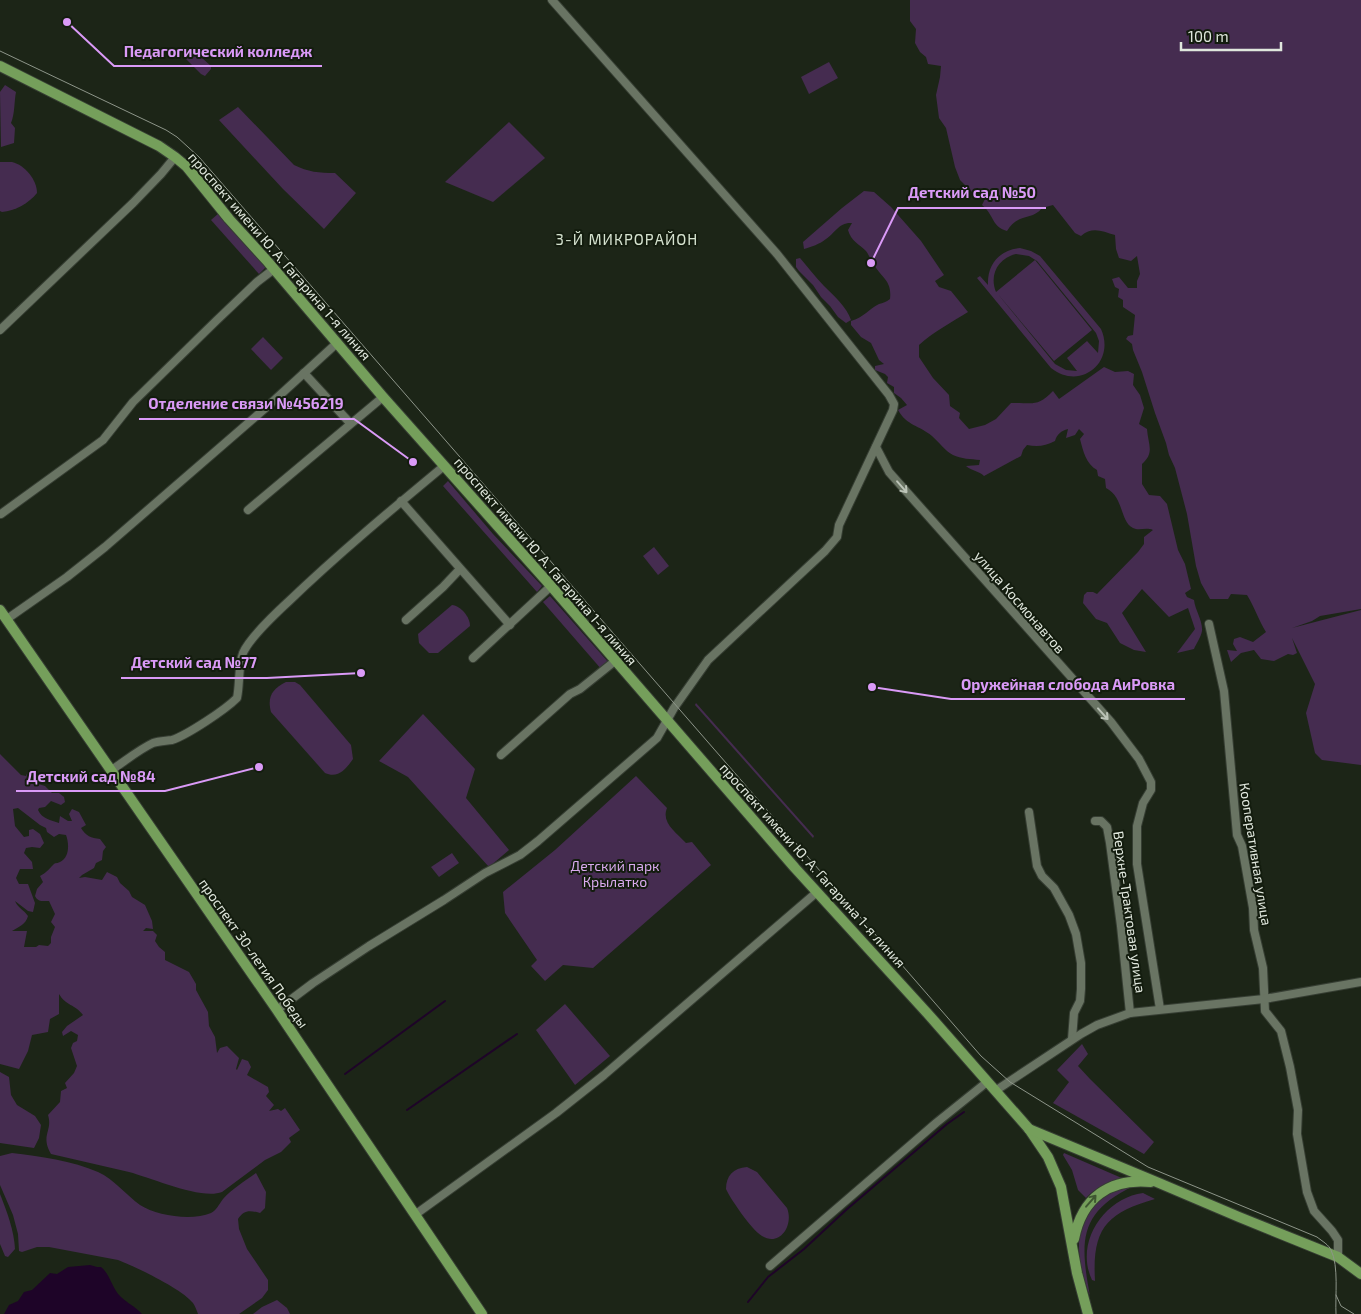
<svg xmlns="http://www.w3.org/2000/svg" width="1361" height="1314" font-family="'Exo 2',sans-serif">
	<rect width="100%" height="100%" fill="#1c2517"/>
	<!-- green -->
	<g fill="#452c50" fill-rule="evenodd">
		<path d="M910 0H1361V609L1320 616 1312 621 1292 628 1361 610V765L1322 760 1315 753 1306 713 1315 684 1292 638 1297 653 1293 655 1288 654 1274 661 1261 659 1254 650 1241 653 1231 662 1227 650 1237 651 1233 644 1234 639 1240 637 1253 642 1266 632C1258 619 1255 608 1247 595L1231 594 1228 599H1210L1201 583 1196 566 1187 514 1175 468 1169 455 1166 443 1155 413 1142 372 1133 350 1132 344 1126 339 1128 336 1133 335 1135 315 1123 307V300L1118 297 1119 289 1115 287 1112 279 1119 277 1128 288H1137V281L1140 274 1137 256 1131 261 1119 258 1116 249 1115 235C1102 231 1092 226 1081 236L1075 233 1053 205 1042 208C1032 221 1019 212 1007 231 991 226 995 216 982 205L986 197 973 193 960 180 955 167 946 128 939 118 936 95 940 77 941 66 928 64 926 57 920 52 915 43 916 29 910 21Z"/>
		<path d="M192 49 211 66V69L205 76 201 74 185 58V55Z"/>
		<path d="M829 62 838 78 809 94 801 77Z"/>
		<path d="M5 85 16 92C14 102 15 113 11 123L15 128 14 143 1 147 0 92Z"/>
		<path d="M238 107 294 165C308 172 319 173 335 173L356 193 324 229 283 189 219 120Z"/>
		<path d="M509 122 545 158 493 202 445 182Z"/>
		<path d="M0 162C4 162 9 162 12 162 25 165 37 180 37 193 29 203 15 211 2 212L0 211Z"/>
		<path d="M864 191 874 192 891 207 921 241 944 275 935 281 939 287 951 291 968 312C952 322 933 332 919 345V357L933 378 949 395 950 406 960 413 959 418 969 429 985 425 996 419 1011 403C1032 402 1037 408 1053 391L1059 399 1104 367 1115 372 1128 371 1134 374 1133 385 1140 395 1144 408 1139 424 1147 429C1148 444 1155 453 1142 464V484L1149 495 1160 496 1167 504 1178 550 1185 564 1191 589 1185 593 1187 597 1194 600C1195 610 1203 621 1202 631 1201 637 1196 644 1194 649L1177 653 1195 629 1188 608 1169 617 1142 589 1122 613 1146 652 1134 650 1120 643 1107 623 1096 619 1083 603 1084 595 1087 592H1093L1097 594 1138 552 1144 544V537L1153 530C1146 527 1139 531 1133 528 1120 522 1124 497 1106 488L1105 479 1098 476 1097 470C1086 464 1083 451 1080 439L1084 434 1079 429 1075 435 1066 438 1068 429C1061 431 1057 434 1055 441 1045 446 1038 447 1027 445L1023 450 1021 456 984 476C979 471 972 471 966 466L979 465 980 460C971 459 961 459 953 455 945 451 939 442 932 436 919 425 907 426 898 410L907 405 901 398 894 393V387L887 383 888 377 885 374 875 370V366L884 364 879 360 871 343 861 337 851 325V321C863 318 869 309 879 304 883 303 886 302 890 299 892 281 883 279 874 265 871 261 869 255 866 251 859 244 851 241 848 230L852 223C839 222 835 233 826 239 820 244 811 247 804 249L803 242 842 208Z"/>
		<path d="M219 213 267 266 259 274 211 220Z"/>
		<path d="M1020 248 1031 251 1040 256 1101 329C1116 363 1080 391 1051 368L977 278 980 276 988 285C987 265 999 250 1020 248ZM1016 254 1029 256 1037 261 1096 333 1099 341 1098 353 1087 341 1067 358 1077 371 1066 370 1055 364 997 293 1054 361 1092 330 1035 260 996 292C989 275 998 258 1016 254Z"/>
		<path d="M800 258C808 267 815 277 824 286 833 295 847 307 851 320L846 323 838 317 830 306 821 297 813 285 799 271 796 267V259Z"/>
		<path d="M263 337 283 358 271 370 251 349Z"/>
		<path d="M448 481 493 534 542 586 537 592 443 486Z"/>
		<path d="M654 547 669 566 658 575 643 556Z"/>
		<path d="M550 596 609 663 602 670 543 602Z"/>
		<path d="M452 605C461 606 470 617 470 626L438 653H429L419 643 418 634Z"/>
		<path d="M286 682H295L300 685 351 745 353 759C346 769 338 779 325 773L271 712C267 697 272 689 286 682Z"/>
		<path d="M696 703 814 836 813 838 695 705Z"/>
		<path d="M423 714 475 769 466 798 509 850 489 867 408 777 379 761Z"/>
		<path d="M0 754 21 775 26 776 28 771 37 775 32 782 45 786 52 793H59L64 797 65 802 61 805 51 801 45 807 39 808 38 810C42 819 51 820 59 823L60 816 68 821H72L69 814 72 809 79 812 86 825 81 828C86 836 91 838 100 839L106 847 103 851 102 860 96 863 94 868 82 875 79 878 85 877 102 880 107 872 117 877 120 883 129 891 132 897 145 905 152 921 153 929 146 928 143 931H153L157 935 155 941 159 947 165 952V960L189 972 196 984V990L208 1012 209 1026 215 1037 217 1053 220 1048 227 1046 239 1058 236 1069 237 1070 242 1059 248 1061 251 1067 247 1075 268 1087 269 1092 266 1096 274 1105 269 1111 278 1109 281 1111 285 1108 300 1130 289 1138 291 1142 281 1152 265 1160 222 1192C201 1200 152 1178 129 1172 103 1166 77 1160 51 1154 40 1135 53 1131 48 1115L60 1102 61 1091 67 1088 65 1083 74 1073 77 1066 71 1048 73 1043 77 1041 78 1035 71 1031 63 1036 62 1032 67 1026 83 1015C75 1004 66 1006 59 994V1014L50 1019 48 1032 32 1035 28 1051 19 1069 0 1064ZM18 808 40 825 46 828 47 832 54 837 59 834 66 835C69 843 70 857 60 862 56 864 56 862 53 865 48 870 46 873 40 876L43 882 37 889 35 896C38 902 42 901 49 901L55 914 51 922 55 927 51 937V943L48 946 39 945 36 947H24L27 931H12C19 927 26 924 28 916 24 910 18 908 15 901L28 911 33 912 35 903 28 884H19L16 878 20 869H33L32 862 24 853 26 848 32 847 40 848 44 843 40 834 33 829 29 830V836L24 837 15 826 13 809Z"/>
		<path d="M636 776 667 808C661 823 676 832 686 843L692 842 711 865 593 968 563 965 545 981 531 966 537 960 505 913 503 892 555 850Z"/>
		<path d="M452 853 459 863 439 877 431 867Z"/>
		<path d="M565 1004 610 1056 575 1085 536 1030Z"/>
		<path d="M1082 1044 1088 1054 1078 1066 1090 1079 1154 1142 1144 1154 1053 1103 1069 1082 1057 1070Z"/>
		<path d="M0 1072 9 1077 11 1095 17 1105 35 1116 41 1125 39 1138 34 1148 0 1143Z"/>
		<path d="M12 1153C39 1156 73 1161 98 1172 114 1179 126 1195 140 1205 157 1216 192 1221 211 1213 217 1210 219 1204 223 1199 232 1189 245 1181 256 1173L266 1192 265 1208 260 1213C249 1210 244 1210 238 1219L239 1229 247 1249 268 1280V1290L262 1298 239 1314H198C197 1311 195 1306 193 1303 182 1289 136 1267 118 1260L49 1247H37L22 1252 19 1251 18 1234 13 1215 0 1185V1156Z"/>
		<path d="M1064 1153 1124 1179C1109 1182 1097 1186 1086 1198L1078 1190 1072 1170 1063 1155Z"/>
		<path d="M747 1167 757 1172 787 1208C794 1225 780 1247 762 1236 752 1230 731 1200 726 1189 726 1176 733 1168 747 1167Z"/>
		<path d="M1134 1186C1078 1212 1080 1242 1090 1296 1076 1260 1069 1216 1108 1192 1115 1188 1126 1188 1134 1186Z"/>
		<path d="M1143 1193 1155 1199C1106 1213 1092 1229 1095 1281L1092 1280C1074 1242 1105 1198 1143 1193Z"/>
		<path d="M0 1194C7 1212 14 1230 15 1249L8 1257 5 1256 0 1244Z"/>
		<path d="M277 1300 287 1308 290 1314H253L262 1307Z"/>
	</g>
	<!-- water -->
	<path fill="#1e0428" d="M90 1265 97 1267H101C110 1274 112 1288 120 1296 127 1303 136 1307 142 1314H4L9 1305 18 1301 24 1292 32 1290 50 1273 57 1274 68 1267Z"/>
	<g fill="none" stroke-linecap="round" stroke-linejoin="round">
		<!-- stream -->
		<g stroke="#1e0428" stroke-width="2">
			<path d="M345 1074 445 1001"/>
			<path d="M407 1110 517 1034"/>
			<path d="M748 1302 768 1277 804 1249 846 1210 947 1124 964 1112"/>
		</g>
		<defs>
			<g id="minor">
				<path d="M0 330 133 203 161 174 175 157"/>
				<path d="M304 373 350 423"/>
				<path d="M876 447 889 472 1111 722 1139 759 1151 782V790L1143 803 1137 826V864L1160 1009"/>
				<path d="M401 501 510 625"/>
				<path d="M248 510 383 397"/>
				<path d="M1 514 103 440 133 402 217 320 257 282 274 269"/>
				<path d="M7 619 67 577 105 547 269 405 337 343"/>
				<path d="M406 620 443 587 460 569"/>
				<path d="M1209 624 1224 691 1237 835 1242 846 1253 908 1254 930 1263 968 1265 1011 1281 1031 1290 1067 1298 1110 1297 1134 1307 1192 1314 1211 1332 1231 1338 1240V1257"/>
				<path d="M473 658 551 586"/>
				<path d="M501 755 570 694 580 689 615 661"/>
				<path d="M110 771C124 762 138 750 153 743 159 741 165 741 172 740 187 735 225 710 237 698 240 684 238 667 243 653 250 637 275 614 288 602 338 554 391 510 444 466"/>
				<path d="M1029 812 1037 866 1042 876 1054 888 1069 915 1076 934 1081 963V989L1080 1001 1074 1013 1072 1039"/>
				<path d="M1095 821H1101L1107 827 1110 843 1121 926 1130 1013"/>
				<path d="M277 1010 313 983 369 946 444 900 485 873 520 855 538 841 657 738 674 708 708 660 825 551 837 537 839 525 893 410 894 404 889 395 777 254 552 0"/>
				<path d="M995 1091 1081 1034 1097 1025 1130 1013 1264 999 1361 982"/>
				<path d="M416 1214 556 1113 604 1075 817 892"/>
				<path d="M770 1266 936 1123 987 1082"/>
			</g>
			<g id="major">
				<path d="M0 66 159 146 175 157 187 167 229 219 268 262 383 397 551 586 795 868 928 1014 1029 1129 1048 1157 1061 1187 1077 1273 1088 1314"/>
				<path d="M0 610 277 1010 482 1314"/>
				<path d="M1029 1129 1159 1183 1239 1217 1338 1257 1361 1274"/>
				<path d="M1074 1239C1082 1198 1109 1178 1151 1182"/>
			</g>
		</defs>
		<!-- minor casing -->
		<use href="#minor" stroke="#363e33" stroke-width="10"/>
		<!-- major casing -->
		<use href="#major" stroke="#363e33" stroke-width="12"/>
		<!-- minor -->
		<use href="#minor" stroke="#697463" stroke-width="8"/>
		<!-- major -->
		<use href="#major" stroke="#759f5b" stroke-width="10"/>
		<!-- tram -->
		<g stroke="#8d9589" stroke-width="1">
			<path d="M0 51 166 130 177 137 199 157 981 1056 1010 1082 1148 1167 1317 1237C1322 1241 1329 1245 1331 1250 1339 1266 1335 1297 1336 1314"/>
			<path d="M1336 1295 1341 1306 1354 1314"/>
		</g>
	</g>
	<!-- one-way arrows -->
	<defs><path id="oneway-shaft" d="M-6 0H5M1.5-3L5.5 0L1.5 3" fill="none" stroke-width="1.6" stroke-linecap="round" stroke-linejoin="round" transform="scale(1.25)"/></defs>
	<g stroke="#bcc4b8">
		<use href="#oneway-shaft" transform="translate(902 487) rotate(49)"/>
		<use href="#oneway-shaft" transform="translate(1103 714) rotate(48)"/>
	</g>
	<use stroke="#3f5731" href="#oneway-shaft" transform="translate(1091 1201) rotate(-49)"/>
	<g text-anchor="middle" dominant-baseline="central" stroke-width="4" stroke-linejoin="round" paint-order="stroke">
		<!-- street labels -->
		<g font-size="14" fill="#e0e7dd" stroke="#131c0e">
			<text transform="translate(280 256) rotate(49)">проспект имени Ю. А. Гагарина 1-я линия</text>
			<text transform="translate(546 561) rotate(49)">проспект имени Ю. А. Гагарина 1-я линия</text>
			<text transform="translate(1020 602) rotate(49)">улица Космонавтов</text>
			<text transform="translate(1256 854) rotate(81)">Кооперативная улица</text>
			<text transform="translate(813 865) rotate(48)">проспект имени Ю. А. Гагарина 1-я линия</text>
			<text transform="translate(1130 912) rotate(82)">Верхне-Трактовая улица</text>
			<text transform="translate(254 953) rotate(55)">проспект 30-летия Победы</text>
		</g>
		<!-- park labels -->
		<g font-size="14" fill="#d9aaee" stroke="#131c0e">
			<text x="615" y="865">Детский парк<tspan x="615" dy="16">Крылатко</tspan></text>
		</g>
		<!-- neighbourhood labels -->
		<g font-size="15" letter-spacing="1" fill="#d6e3d0" stroke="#131c0e">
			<text x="627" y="239">3-Й МИКРОРАЙОН</text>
		</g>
	</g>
	<!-- callouts -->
	<path fill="none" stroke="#da9af7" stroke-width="2" d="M67 22L114 66H322M871 263L898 208H1046M413 462L354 419H139M361 673L267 678H121M872 687L951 699H1185M259 767L165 791H16"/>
	<g fill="#da9af7" stroke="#131c0e" stroke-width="2">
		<circle cx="67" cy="22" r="5"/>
		<circle cx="871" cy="263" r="5"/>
		<circle cx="413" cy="462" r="5"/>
		<circle cx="361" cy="673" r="5"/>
		<circle cx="872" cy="687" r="5"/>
		<circle cx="259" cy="767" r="5"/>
	</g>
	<g font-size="15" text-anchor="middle" font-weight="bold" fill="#da9af7" stroke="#131c0e" stroke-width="4" stroke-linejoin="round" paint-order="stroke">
		<text x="218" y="57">Педагогический колледж</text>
		<text x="972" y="198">Детский сад №50</text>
		<text x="246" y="409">Отделение связи №456219</text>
		<text x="194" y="668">Детский сад №77</text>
		<text x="1068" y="690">Оружейная слобода АиРовка</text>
		<text x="91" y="782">Детский сад №84</text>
	</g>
	<!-- scale -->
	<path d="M1181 42v8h100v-8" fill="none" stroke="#e0e7dd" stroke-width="2.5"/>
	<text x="1188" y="42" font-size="15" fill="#e0e7dd" stroke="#131c0e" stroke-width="4" paint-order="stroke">100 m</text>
</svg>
